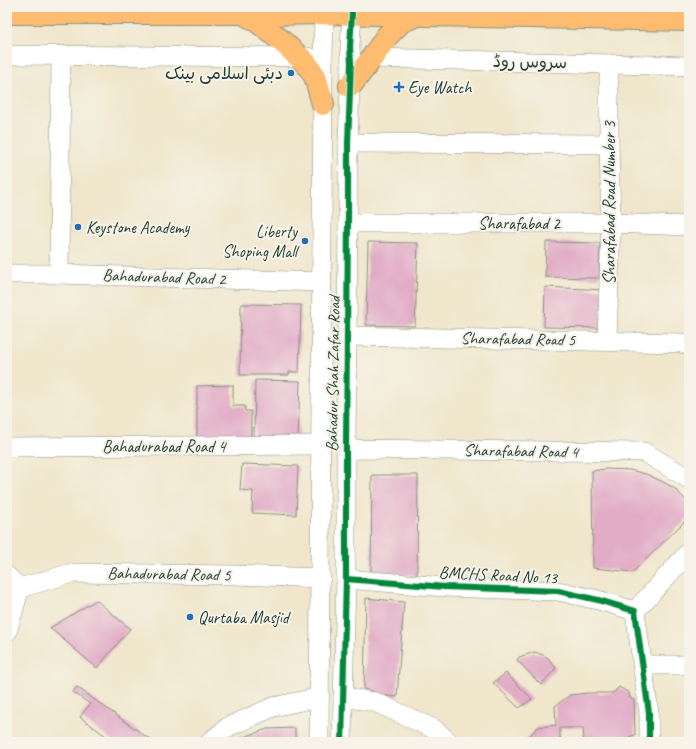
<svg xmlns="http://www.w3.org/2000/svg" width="696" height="749" font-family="Caveat,'Playpen Sans Arabic',sans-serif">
	<rect width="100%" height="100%" fill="#f7f3e8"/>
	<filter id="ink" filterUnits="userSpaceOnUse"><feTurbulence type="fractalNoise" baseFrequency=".025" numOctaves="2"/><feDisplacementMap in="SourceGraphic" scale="8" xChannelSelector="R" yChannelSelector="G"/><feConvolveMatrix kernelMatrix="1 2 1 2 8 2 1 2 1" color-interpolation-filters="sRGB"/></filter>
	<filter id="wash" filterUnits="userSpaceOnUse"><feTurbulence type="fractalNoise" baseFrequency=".012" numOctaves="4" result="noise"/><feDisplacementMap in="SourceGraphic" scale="16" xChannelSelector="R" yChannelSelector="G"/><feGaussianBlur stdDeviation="0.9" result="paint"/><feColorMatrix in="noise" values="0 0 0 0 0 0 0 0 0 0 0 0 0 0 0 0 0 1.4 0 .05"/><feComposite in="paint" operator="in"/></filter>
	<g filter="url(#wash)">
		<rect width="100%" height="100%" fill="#f0e6cc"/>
		<g id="blocks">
			<!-- building -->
			<g fill="#e1acc6">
				<path d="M368 242 418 243 415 326 366 325Z"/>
				<path d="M546 242 600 243 599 278 545 277Z"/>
				<path d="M545 287 605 290 602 328 544 327Z"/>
				<path d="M241 304 301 305 299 372H289V375H240Z"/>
				<path d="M255 380 300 381 298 440H254Z"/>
				<path d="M233 385V406H245V411H251V440L197 441V386Z"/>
				<path d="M242 464 298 466 296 515 252 513 253 491 240 490Z"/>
				<path d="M605 469 630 470 646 474 661 481 674 488 679 493 689 504V517L633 572 593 568 592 471Z"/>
				<path d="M372 475H418L417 575H371Z"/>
				<path d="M366 598 404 602 397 697 378 695 372 691 364 689Z"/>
				<path d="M96 600 130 629 97 668 50 628Z"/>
				<path d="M535 652 543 655 548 658 556 668 541 685 517 660 519 657 522 656Z"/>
				<path d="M506 673 532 699 519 708 493 683Z"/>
				<path d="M77 687 131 726 154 742H114L80 717 90 704 73 692Z"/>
				<path d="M619 687 629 693 630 698 634 700 635 735 629 737V742H584L583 728H560V742H523L538 727 556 725 555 706 570 695 587 693H613Z"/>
				<path d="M295 728V742H243L241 738 267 729Z"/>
			</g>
		</g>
	</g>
	<g filter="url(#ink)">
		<use href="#blocks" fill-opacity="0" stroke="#889280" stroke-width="1"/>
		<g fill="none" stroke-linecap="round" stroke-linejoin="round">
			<defs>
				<g id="minor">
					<path d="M7 55 308 57"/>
					<path d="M372 58 689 66"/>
					<path d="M348 143 609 144"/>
					<path d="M348 223H611L689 226"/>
					<path d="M7 274H59L322 282"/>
					<path d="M59 274 61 55"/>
					<path d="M347 336 681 343 689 345"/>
					<path d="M607 341 611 223 609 144V64"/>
					<path d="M7 447 321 445"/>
					<path d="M346 449 644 452 689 479"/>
					<path d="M7 576 20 588"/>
					<path d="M346 579 445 587 558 591 598 600 635 611 649 713V742"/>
					<path d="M20 588 72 573 235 575 321 578"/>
					<path d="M635 611 689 552"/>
					<path d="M7 632 20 588"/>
					<path d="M642 665H689"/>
					<path d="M343 697 375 702 434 729 449 742"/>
					<path d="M210 742 228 727 273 707 320 697"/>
					<path d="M319 742 323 57 324 13"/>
					<path d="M342 742 346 579V449L348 223V143L351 63 350 47 352 13"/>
				</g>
				<g id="major">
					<path d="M7 13H243L267 14 324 13 689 20"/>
					<path d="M243 13 258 22 278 38 306 63 315 76 323 104"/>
					<path d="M350 86 372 58 387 36 402 21 418 15"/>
				</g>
			</defs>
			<!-- minor casing -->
			<use href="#minor" stroke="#889280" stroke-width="20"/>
			<!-- major casing -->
			<use href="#major" stroke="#889280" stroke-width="24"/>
			<!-- minor -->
			<use href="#minor" stroke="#fff" stroke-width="19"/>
			<!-- major -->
			<use href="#major" stroke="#fdbc6f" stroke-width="22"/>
			<defs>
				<g id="cycleway">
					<path d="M346 579 445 587 558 591 598 600 635 611 649 713V742"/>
					<path d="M342 742 346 579V449L348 223V143L351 63 350 47 352 13"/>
				</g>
			</defs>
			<!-- cycleway casing -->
			<use href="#cycleway" stroke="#f7f3e8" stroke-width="8"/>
			<!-- cycleway -->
			<use href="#cycleway" stroke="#00873e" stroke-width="6"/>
		</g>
	</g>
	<!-- markers -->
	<g fill="#1f6fb2" stroke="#f7f3e8" stroke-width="1.5">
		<circle cx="291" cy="73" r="4"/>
		<path d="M397 81h4v4h4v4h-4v4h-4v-4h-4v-4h4z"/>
		<circle cx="78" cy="227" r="4"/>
		<circle cx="305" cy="241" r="4"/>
		<circle cx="190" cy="617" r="4"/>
	</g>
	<g text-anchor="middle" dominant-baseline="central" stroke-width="4" stroke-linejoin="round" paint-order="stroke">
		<!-- street labels -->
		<g font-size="17" fill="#1f3d34" stroke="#f7f3e8">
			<text transform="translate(530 62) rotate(1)">سروس روڈ</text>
			<text transform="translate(609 203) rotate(-90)">Sharafabad Road Number 3</text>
			<text x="519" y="223">Sharafabad 2</text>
			<text transform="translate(164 277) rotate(2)">Bahadurabad Road 2</text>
			<text transform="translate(518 339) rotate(1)">Sharafabad Road 5</text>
			<text transform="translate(333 374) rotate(-89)">Bahadur Shah Zafar Road</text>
			<text x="164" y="446">Bahadurabad Road 4</text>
			<text transform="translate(521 451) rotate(1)">Sharafabad Road 4</text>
			<text transform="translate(169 574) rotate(1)">Bahadurabad Road 5</text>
			<text transform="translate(498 575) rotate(3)">BMCHS Road No 13</text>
		</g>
		<!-- poi labels -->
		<g font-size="17" fill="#1f3d34" stroke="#f7f3e8" text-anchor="start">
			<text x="283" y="73" text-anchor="end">دبئی اسلامی بینک</text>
			<text x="408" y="87">Eye Watch</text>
			<text x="86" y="227">Keystone Academy</text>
			<text x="297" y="231" text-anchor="end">Liberty<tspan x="297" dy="20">Shoping Mall</tspan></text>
			<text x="198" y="617">Qurtaba Masjid</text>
		</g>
	</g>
	<!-- margin -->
	<rect width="696" height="749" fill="none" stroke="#f7f3e8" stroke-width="24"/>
</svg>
